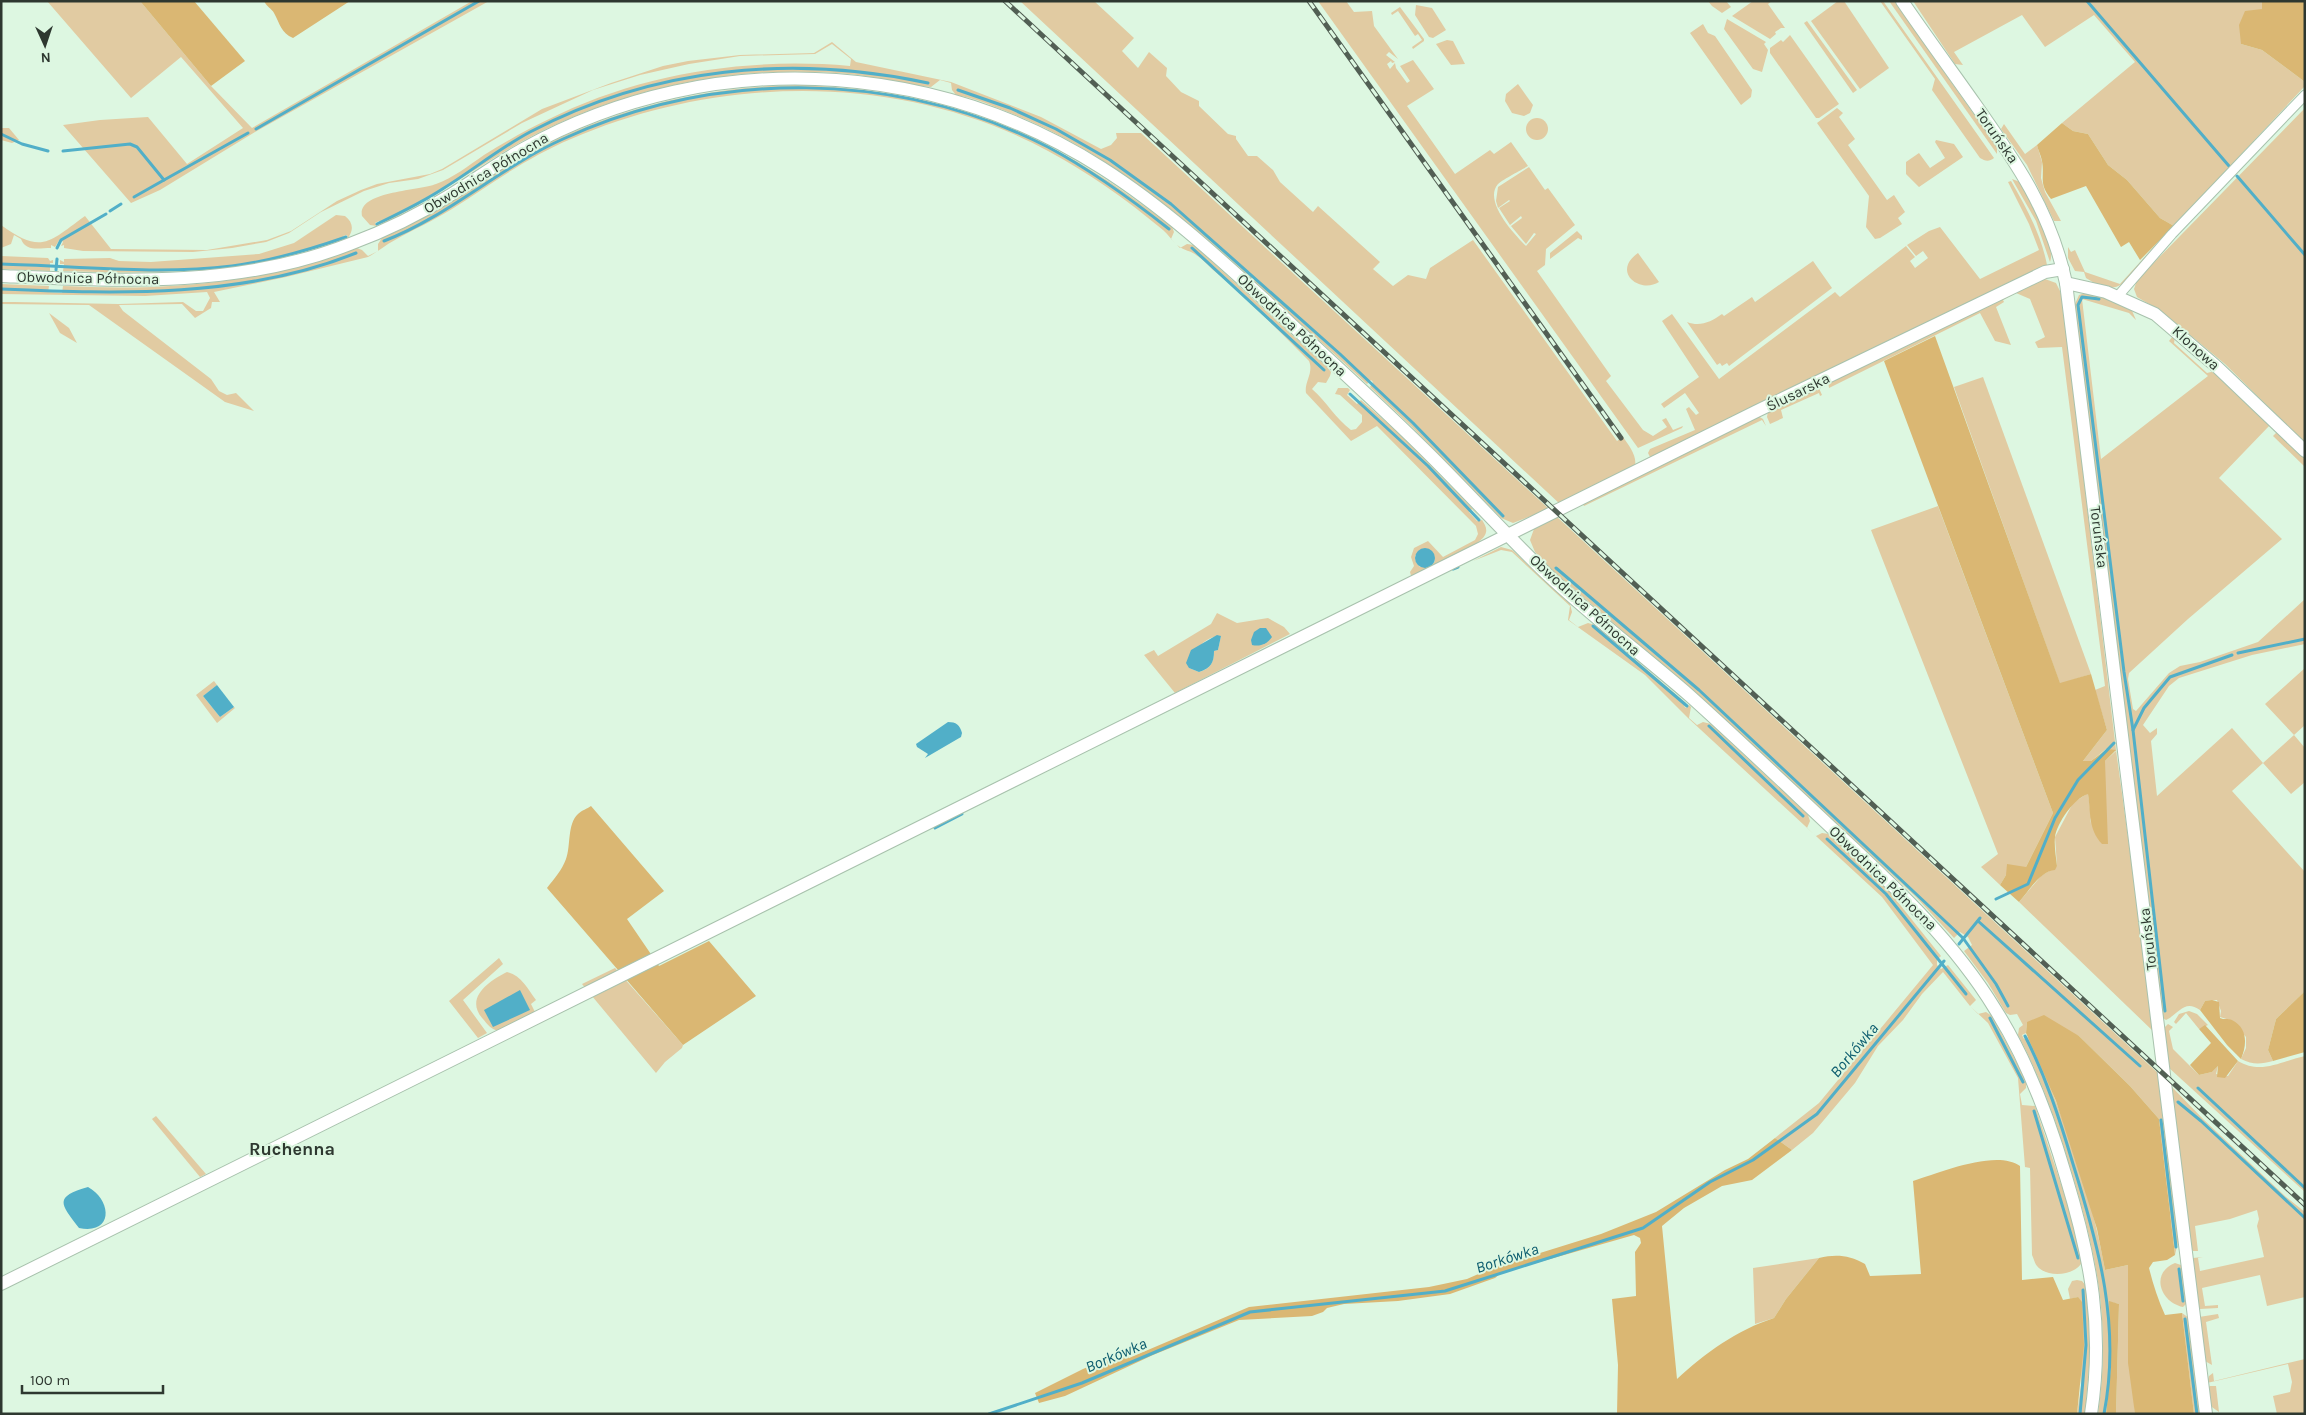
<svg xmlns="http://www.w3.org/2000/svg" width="2306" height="1415" font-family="Karla,sans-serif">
	<rect width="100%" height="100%" fill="#ddf7e1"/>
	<!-- green -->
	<g fill="#e1cba2" fill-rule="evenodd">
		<path d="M47 1H140L211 86 252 128 472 1H489L255 132 160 190 131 203 63 125 100 120 148 117 187 164 243 128 181 57 131 98Z"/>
		<path d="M1020 1H1094L1134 38 1122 51 1138 68 1149 52 1167 68 1166 76 1181 92 1199 101V106L1228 134 1236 136V139L1248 156H1257L1273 170 1280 182 1313 212 1318 206 1380 262 1373 269 1393 286 1408 275 1426 279 1430 268 1473 240 1617 441 1623 437C1629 446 1637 455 1635 466L1561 505Z"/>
		<path d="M1318 1H1346L1354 12 1372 11 1374 26 1398 59 1389 52 1386 55 1395 62 1392 63 1391 61 1387 64 1390 69 1395 63 1396 68 1407 83 1410 81 1400 66 1413 60 1434 89 1407 106 1455 174 1490 150 1494 154 1511 142 1528 166C1521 170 1502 180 1498 184 1483 201 1514 234 1526 246L1536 234 1534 233 1526 244 1511 226 1522 218 1521 216 1510 225 1499 208 1510 201 1509 200 1498 208 1496 201 1498 187 1529 167 1545 190 1548 188 1575 225 1546 249 1545 265 1537 271 1611 376 1606 381 1643 430 1653 436 1667 427 1662 420 1666 418 1673 430 1683 426 1682 428 1638 448Z"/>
		<path d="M1708 1H1726L1731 7 1722 13 1712 6Z"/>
		<path d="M1753 1H1772L1768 4 1785 28H1781L1775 32 1776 34 1770 39 1732 16Z"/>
		<path d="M1838 1H1844L1889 68 1860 89 1811 21Z"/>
		<path d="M1880 1H1883L1994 158C1989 162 1985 161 1980 158L1932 90 1935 79Z"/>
		<path d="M1889 1H1894L1997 147V154Z"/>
		<path d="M1913 1H2262V9L2241 44 2262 50 2305 82V86L2174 226 2160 218 2127 180 2108 165 2088 134 2073 131 2062 123 2135 62 2094 15 2045 47 2022 15 1954 52 1963 65 1955 64Z"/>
		<path d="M1416 5 1432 8 1446 30 1433 38 1429 37 1415 15Z"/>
		<path d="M1400 7 1424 39V41L1413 49 1412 47 1422 40 1418 34 1415 36 1398 11 1392 15 1391 13Z"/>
		<path d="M1727 19 1766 42 1764 44 1768 50 1762 72 1753 69 1724 29Z"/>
		<path d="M1807 21 1857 90 1853 93 1804 23Z"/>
		<path d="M1703 24 1708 33 1715 36 1752 90 1751 97 1741 105 1690 33Z"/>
		<path d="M1790 35 1839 104 1819 118H1816L1770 53V48L1781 40 1783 42Z"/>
		<path d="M1447 40 1453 41 1465 64 1451 65 1436 44Z"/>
		<path d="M832 42 856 62 951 82 1041 117 1101 149 1111 145 1117 138 1116 133H1141L1550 510 1533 519 1531 516 1513 523 1501 518 1412 427 1370 387 1373 382 1371 380 1367 384C1337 356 1307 330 1277 302 1198 229 1115 155 1013 114 995 107 976 98 956 95L952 90 951 83 940 80 931 87C904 85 877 77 849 74 740 64 632 86 534 135 482 162 436 198 384 223L381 224 379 221 375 223 377 226 370 225 362 216C357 191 419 191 436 184 453 178 468 166 484 155 505 142 526 130 547 120 640 73 747 57 850 66L851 59 832 44 815 54 740 56 689 64 640 75 593 90 522 123 443 170 418 179 389 183 364 191 321 212 289 233 266 242 232 248 193 252 83 251 64 248V245L61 246 63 242 60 239 55 247 51 245V248C39 248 26 252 21 239L14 235 11 244 1 248V225C42 255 49 242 85 216L111 249 207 250 267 240 291 231 337 201 361 190 377 184 430 174 442 169 542 109 611 83 663 66 688 61 740 55 814 53Z"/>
		<path d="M1518 84 1533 105 1530 113 1524 116 1512 113 1505 101 1506 94Z"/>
		<path d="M806 85C956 93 1054 135 1172 227L1174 232 1171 239 1180 248 1187 244 1194 245 1327 367 1331 372 1330 376 1326 383 1318 382 1312 389C1327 402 1335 418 1351 430L1356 429 1362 422V415L1340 395 1335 394 1338 388H1348L1350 390 1347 395 1357 404 1361 400 1403 437 1472 508 1482 520 1472 509 1469 512 1477 521 1482 520C1485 525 1488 529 1485 535 1479 547 1427 571 1412 579L1410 572 1414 566 1411 557 1414 548 1428 541 1443 557 1475 540 1478 534 1476 526 1377 426 1351 441 1306 393C1304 382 1314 373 1309 361 1278 330 1247 298 1212 269 1206 263 1199 256 1191 252 1186 250 1182 249 1177 245 1172 241 1168 234 1163 230 1127 200 1089 173 1048 151 903 72 721 74 571 139 528 157 491 184 452 209 433 221 414 229 395 240 385 245 378 252 368 257L286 277 214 292 220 302H212L211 308 195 318 182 304 119 305 123 311 211 379 219 391 227 395 236 393 254 411 225 402 89 305 1 304V302H14L119 304 183 302 196 311H203L210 298 207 292 145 296 1 294V284L49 286 48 292 62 293 63 286C164 291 262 284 357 248L362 250 368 256 378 251V244L382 238C407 227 432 214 456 199 477 186 497 171 519 158 609 109 704 85 806 85ZM1420 550 1435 561 1431 566 1420 567 1416 562 1415 556Z"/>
		<path d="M1837 108 1843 113 1839 117 1855 139 1848 145 1887 200 1894 195 1905 212 1898 218 1902 224 1880 238 1875 239 1866 227 1869 196 1817 123Z"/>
		<path d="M2305 108V443L2225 364 2161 311 2137 297 2134 289 2137 280Z"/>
		<circle cx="1537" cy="129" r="11"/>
		<path d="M2004 124 2025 154 2037 145 2042 162 2041 178 2045 192 2061 221H2054L2027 165 2001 129Z"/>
		<path d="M1 128H9L19 140 12 143 1 140Z"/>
		<path d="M1936 140 1954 144 1963 157 1919 187 1906 174V162L1919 153 1930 168 1945 158 1935 142Z"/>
		<path d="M2012 179 2020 182C2029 199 2057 244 2050 262L2036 221Z"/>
		<path d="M2011 181C2026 207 2041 234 2047 265L2044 267 1654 457H1650L1648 453 1650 449 1695 430 1686 409 1689 407 1696 415 1699 413 1685 393 1664 408 1661 404 1699 377 1662 321 1672 314 1719 379 1835 292 1840 297 1906 246 1915 257 1910 261 1915 268 1928 258 1923 251 1916 256 1907 245 1929 231 1940 227 1980 279 2039 250 2029 224 2008 182Z"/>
		<path d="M336 215 345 216C353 222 354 230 348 238L347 235 343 236 344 239C251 273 161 275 63 271L64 264H60V260L64 262V259L110 258 119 261 151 262 259 254 294 243Z"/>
		<path d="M1577 231 1582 236V240L1578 238 1550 259V253Z"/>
		<path d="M2163 237 2122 284C2111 292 2097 285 2086 278L2084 272 2075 271 2068 258V247L2071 252 2075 250 2085 272 2120 284Z"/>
		<path d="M1638 253 1659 282C1640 294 1611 272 1638 253Z"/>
		<path d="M1 256 48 258 50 261 53 260V263H50V271L1 269Z"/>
		<path d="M1813 261 1832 288 1729 366 1727 363 1722 366 1720 363 1717 365 1687 322C1700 327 1711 322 1722 314L1724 316 1752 297 1755 302Z"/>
		<path d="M2045 279 2056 283 2062 295 2116 750 2155 1033 2019 902 2041 876 2057 866 2055 837 2073 803 2088 793 2091 817 2090 824 2105 761 2116 751 2106 749 2091 761H2083L2107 730 2095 690 2105 686 2062 347 2038 348 2035 342 2045 337 2030 299 2016 293 2003 300 2004 302 1996 307 2011 345 1995 341 1980 313 1829 388 1828 381 2039 280Z"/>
		<path d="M2088 292 2130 306 2136 320 2129 313 2082 299 2101 459 2208 376 2169 341 2173 336 2175 337 2174 343 2207 373 2215 371 2270 425 2219 478 2282 539 2188 619 2129 673 2128 679 2133 709 2136 711 2169 673 2180 666 2200 662 2258 642 2305 599V644L2252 655 2179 678 2169 686 2143 725 2150 733 2157 728V734L2151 741 2157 796 2232 728 2263 763 2294 735 2265 704 2305 668V725L2294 735 2305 748V782L2291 794 2263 763 2232 791 2305 872V991L2276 1019 2268 1050 2273 1061C2261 1064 2253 1065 2241 1059L2246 1048V1037L2233 1021 2220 1017 2221 1011 2217 1000 2205 1001 2200 1010C2184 999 2179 1014 2166 1020L2163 1018 2075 304 2079 295Z"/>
		<path d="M49 313 69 328 77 343 60 333Z"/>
		<path d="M1983 377 2091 674 2060 684 1954 387Z"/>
		<path d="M1818 386 1822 395 1820 396 1819 393 1781 410 1783 418 1770 424 1767 417 1768 411Z"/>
		<path d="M1758 416 1763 419 1766 426 1762 420 1584 506 1582 503Z"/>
		<path d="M2279 430 2305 456V467L2273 436Z"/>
		<path d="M1938 506 2053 813 2026 867 2006 875 2000 885 1981 867 1998 854 1871 530Z"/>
		<path d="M1556 516 2160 1075 2180 1233 2175 1255 2159 1119 2130 1086 2079 1036 2027 1022 2026 1033 2022 1035 2024 1039 2028 1037 2033 1046C2063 1115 2092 1194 2105 1270L2128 1265 2135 1414H2116L2119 1304 2110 1302C2113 1339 2111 1376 2106 1414H2098C2111 1323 2097 1256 2071 1170 2057 1123 2041 1078 2018 1035L2019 1028 2023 1025 2017 1014 2010 1015 2006 1013 1988 983 1964 951 1972 945 1968 937 1960 932 1954 938 1916 897 1719 714 1553 571 1535 552 1530 540 1534 529Z"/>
		<path d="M1501 547 1512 550 1570 604 1572 612 1569 620 1578 627 1588 623 1595 625 1686 703 1684 706 1686 708 1689 705 1691 707 1689 718 1697 725 1703 722 1711 724 1808 815 1810 821 1807 828 1816 836 1822 833 1829 834 1889 891 1941 956 1937 960V965L1941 969 1948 965 1976 1000 1970 1006 1978 1014 1986 1012 1992 1016 2026 1080V1088L2020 1094 2022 1105 2035 1106 2067 1202 2082 1262C2076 1275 2048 1279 2037 1266 2035 1264 2034 1259 2032 1255L2030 1168 2025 1167 2018 1078 1988 1023 1970 1006 1943 972 1922 994 1903 1020 1878 1046 1855 1083 1813 1133 1792 1150 1775 1138 1819 1103 1933 965 1882 897 1688 718 1645 675 1568 620 1570 606 1512 552 1501 550 1473 561Z"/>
		<path d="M1217 613 1237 623 1268 618 1284 627 1290 634 1175 693 1144 655 1154 650 1158 656 1211 624ZM1221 636 1218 650 1214 651C1214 663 1210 669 1199 672L1189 668C1197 652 1200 637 1221 636Z"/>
		<path d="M214 681 217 685 203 696 220 717 234 707 235 708 217 723 196 695Z"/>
		<path d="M499 958 503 964 463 1000 487 1033 478 1038 449 1001Z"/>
		<path d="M615 968 683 1045 682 1048 665 1062 656 1073 582 984Z"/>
		<path d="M507 972C521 975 528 989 536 1000L531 1004 535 1012 498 1031C491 1029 487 1024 483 1019 464 998 489 981 507 972Z"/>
		<path d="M2189 1011 2197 1014 2208 1025 2199 1029 2186 1013 2176 1024 2174 1022 2179 1014Z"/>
		<path d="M2168 1024 2173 1027 2169 1031 2173 1049 2199 1075 2212 1072 2218 1066 2216 1074 2228 1076 2238 1061C2261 1075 2281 1061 2305 1056V1192L2168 1067 2164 1028Z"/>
		<path d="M2170 1085 2204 1120 2286 1197 2305 1212V1297L2267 1306 2260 1275 2202 1288 2205 1306 2218 1305V1308L2200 1309 2197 1308 2193 1258 2203 1257 2198 1258 2200 1271 2264 1257 2257 1226 2259 1219 2257 1210 2230 1219 2195 1226 2198 1251H2193L2190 1247Z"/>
		<path d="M156 1116 206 1174 200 1177 152 1119Z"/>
		<path d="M1819 1258 1786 1299 1774 1318 1755 1324 1753 1268Z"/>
		<path d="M2175 1263 2181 1265 2185 1274 2187 1303 2183 1307C2160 1302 2150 1273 2175 1263Z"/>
		<path d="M2077 1280 2082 1281 2087 1287 2091 1344 2085 1414H2077L2081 1386 2078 1297 2070 1299 2068 1289 2072 1281Z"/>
		<path d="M2182 1313 2189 1318 2202 1414H2194Z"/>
		<path d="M2218 1314 2219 1318 2206 1322 2212 1365 2205 1361 2199 1317Z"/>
		<path d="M2305 1359V1414H2277L2273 1396 2290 1392 2292 1382 2288 1364 2207 1383 2209 1376 2213 1373 2214 1381Z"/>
		<path d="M2210 1386H2216L2219 1412 2209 1405 2207 1388Z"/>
	</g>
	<!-- forest -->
	<g fill="#dab773">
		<path d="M140 1H194L245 61 211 86Z"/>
		<path d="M264 1H350L293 38C281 33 280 24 274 13 272 9 266 6 264 1Z"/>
		<path d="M2262 1H2305V82L2262 50 2241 44 2239 25 2245 11 2262 9Z"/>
		<path d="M2062 123 2073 131 2088 134 2108 165 2127 180 2160 218 2174 226 2140 260 2129 242 2121 247 2086 186 2051 199C2038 183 2045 177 2042 161 2041 155 2038 150 2037 145Z"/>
		<path d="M1935 336 2060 683 2091 674 2107 730 2083 761H2091L2107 749 2116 750 2105 761 2108 844H2102C2088 829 2091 813 2088 794 2074 798 2057 823 2055 837 2054 846 2056 857 2057 866L2055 870C2040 871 2029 891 2019 902L2000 885 2006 875 2007 864 2026 867 2053 813 1884 361Z"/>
		<path d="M591 806 664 891 627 919 659 966 709 941 756 996 683 1045 547 888C554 879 562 870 566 859 571 846 567 824 578 814 582 810 587 809 591 806Z"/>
		<path d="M2305 991V1052L2273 1061 2268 1050 2276 1019Z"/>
		<path d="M2212 1000 2219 1002 2220 1018C2224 1020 2228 1018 2232 1020 2248 1028 2247 1045 2241 1059L2227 1045 2200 1010 2205 1001Z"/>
		<path d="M2044 1015 2079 1036 2130 1086 2159 1119 2175 1255 2167 1260 2153 1262 2149 1268C2153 1284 2158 1300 2165 1315L2182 1313 2194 1414H2135L2128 1363V1265L2105 1270 2097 1229 2056 1101 2026 1033 2027 1022Z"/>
		<path d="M2205 1025 2238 1061 2225 1078 2217 1077 2218 1066 2212 1072 2199 1075 2190 1065 2211 1043 2199 1029Z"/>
		<path d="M1775 1138 1792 1150 1752 1180 1722 1186 1684 1208 1662 1226 1677 1379C1705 1353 1737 1330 1774 1318L1786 1299 1819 1258C1836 1254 1849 1255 1865 1264L1870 1276 1921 1274 1913 1181C1939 1173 1996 1149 2020 1166L2022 1280 2053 1277 2063 1300 2078 1297 2082 1302 2084 1345 2077 1414H1617L1618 1365 1612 1299 1636 1296 1635 1252 1641 1243 1640 1238 1634 1235 1501 1273 1495 1278 1450 1294 1398 1301 1344 1304 1327 1308 1323 1312 1312 1316 1239 1320 1153 1355 1065 1396 1039 1403 1035 1393 1083 1369 1124 1352 1129 1358 1249 1307 1429 1287 1467 1279 1492 1268 1601 1234 1656 1212 1725 1170 1748 1159Z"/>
		<path d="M2109 1301 2119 1304 2116 1414H2106L2111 1366Z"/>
	</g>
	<!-- water -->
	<g fill="#51afc8">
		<circle cx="1425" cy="558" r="10"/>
		<path d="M1260 628H1266L1272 637C1267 644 1260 647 1252 645L1251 640 1254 632Z"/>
		<path d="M1217 635 1221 636 1218 650 1214 651C1214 663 1211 668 1199 672L1189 668 1186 663 1191 650Z"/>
		<path d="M217 685 234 707 220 717 203 696Z"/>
		<path d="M948 722C956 722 960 725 962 733L961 737 925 758 928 754 917 747 916 744Z"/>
		<path d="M520 990 530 1010 493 1027 484 1010Z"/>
		<path d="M88 1187C112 1200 114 1235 79 1228 60 1203 54 1197 88 1187Z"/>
	</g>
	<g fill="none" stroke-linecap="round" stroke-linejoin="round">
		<!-- stream -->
		<g stroke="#51afc8" stroke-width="3">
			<path d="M2087 1 2229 166"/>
			<path d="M958 90 1010 108 1056 129 1110 160 1171 204 1340 354 1413 423 1503 516"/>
			<path d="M256 129 479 1"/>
			<path d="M1 134 22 144 48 151"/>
			<path d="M63 151 130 144 137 147 164 180 248 133"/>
			<path d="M2237 176 2305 255"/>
			<path d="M134 197 164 180"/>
			<path d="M110 211 121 204"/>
			<path d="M377 224C400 213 423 202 444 188 473 170 500 148 530 132 654 67 792 54 928 83"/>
			<path d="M384 241C449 216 500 167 563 139 716 69 898 70 1048 147 1091 170 1131 199 1169 229"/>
			<path d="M57 248 61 240 106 214"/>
			<path d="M1192 248 1324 370"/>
			<path d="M1 264C78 266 156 275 232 266 271 261 309 250 346 237"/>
			<path d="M56 270 57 259"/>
			<path d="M1 289C120 294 244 298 356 253"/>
			<path d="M2099 299 2082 297 2078 305 2124 672 2133 730 2165 1011"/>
			<path d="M1350 394 1428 466 1479 520"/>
			<path d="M1556 568 1699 690 1963 938"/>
			<path d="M1453 569 1458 567"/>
			<path d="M1593 626 1687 706"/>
			<path d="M2238 653 2305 639"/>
			<path d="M1709 726 1803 816"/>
			<path d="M2133 730 2144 708 2170 677 2232 655"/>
			<path d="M935 828 962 814"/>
			<path d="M1827 839 1886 894 1966 994"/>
			<path d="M1996 899 2028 884 2055 818 2078 780 2114 743"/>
			<path d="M1978 921 2140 1066"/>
			<path d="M1963 938 1996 984 2008 1006"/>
			<path d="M1959 944 1980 918"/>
			<path d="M1990 1018 2023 1082"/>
			<path d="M2025 1036C2046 1077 2060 1120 2073 1164 2099 1247 2121 1326 2104 1414"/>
			<path d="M2198 1088 2305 1188"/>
			<path d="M2178 1102 2201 1121 2305 1218"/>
			<path d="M2034 1111 2078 1258"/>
			<path d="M2161 1120 2176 1247"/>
			<path d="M2179 1269 2183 1301"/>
			<path d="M2185 1319 2197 1414"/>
			<path d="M989 1414 1082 1383 1250 1312 1445 1291 1643 1228 1710 1182 1753 1160 1817 1114 1944 961"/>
			<path d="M2080 1414 2086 1345 2083 1290"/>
		</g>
		<defs>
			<path id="street" d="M2118 296 2172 234 2305 95"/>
			<g id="secondary">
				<path d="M1902 1C1926 36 1951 70 1975 104 2016 162 2051 212 2066 283L2206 1414"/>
				<path d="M1 276C119 281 238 288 350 244 385 231 420 214 452 194 476 179 498 163 523 149 618 96 728 72 836 80 931 87 1022 117 1102 168 1165 208 1221 260 1277 311 1328 359 1381 406 1431 456 1471 496 1509 538 1550 577 1595 619 1644 656 1690 696 1739 740 1787 786 1835 831 1894 886 1953 940 1995 1009 2028 1061 2049 1118 2066 1177 2091 1259 2104 1329 2091 1414"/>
				<path d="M2066 283 2106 292 2155 314 2217 367 2305 451"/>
				<path d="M1 1284 1757 411 2045 272 2063 269"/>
			</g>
		</defs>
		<!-- street casing -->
		<use href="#street" stroke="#a8c2ad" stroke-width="11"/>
		<!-- secondary casing -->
		<use href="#secondary" stroke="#a8c2ad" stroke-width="14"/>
		<!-- street -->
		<use href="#street" stroke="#fff" stroke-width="9"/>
		<!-- secondary -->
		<use href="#secondary" stroke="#fff" stroke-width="12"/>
		<defs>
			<g id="rail">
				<path d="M1005 1 2305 1205"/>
				<path d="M1309 1 1621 438"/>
			</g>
		</defs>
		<!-- rail casing -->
		<use href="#rail" stroke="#525f54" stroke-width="5"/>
		<!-- rail -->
		<use href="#rail" stroke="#ddf7e1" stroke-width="3" stroke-dasharray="9" stroke-linecap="butt"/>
	</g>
	<g text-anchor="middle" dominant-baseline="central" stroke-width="4" stroke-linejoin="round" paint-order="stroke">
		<!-- street labels -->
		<g font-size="15" fill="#2e3830" stroke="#ddf7e1">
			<text transform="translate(1997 136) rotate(55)">Toruńska</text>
			<text transform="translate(486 173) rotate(-31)">Obwodnica Północna</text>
			<text transform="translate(88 278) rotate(1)">Obwodnica Północna</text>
			<text transform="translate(1292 325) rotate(43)">Obwodnica Północna</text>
			<text transform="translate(2196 348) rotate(42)">Klonowa</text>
			<text transform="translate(1798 392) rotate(-26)">Ślusarska</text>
			<text transform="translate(2099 537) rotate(83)">Toruńska</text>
			<text transform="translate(1585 605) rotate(42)">Obwodnica Północna</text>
			<text transform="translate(1883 878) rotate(44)">Obwodnica Północna</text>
			<text transform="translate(2148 939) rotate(-97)">Toruńska</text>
		</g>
		<!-- water labels -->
		<g font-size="16" font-style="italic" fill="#0c5c6e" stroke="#ddf7e1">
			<text transform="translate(1854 1050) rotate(-50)">Borkówka</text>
			<text transform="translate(1507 1258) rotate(-18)">Borkówka</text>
			<text transform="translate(1116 1355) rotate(-23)">Borkówka</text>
		</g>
		<!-- quarter labels -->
		<g font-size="18" font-weight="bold" fill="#2e3830" stroke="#ddf7e1">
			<text x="292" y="1149">Ruchenna</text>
		</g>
	</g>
	<!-- border -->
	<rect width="2306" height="1415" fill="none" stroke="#2e3830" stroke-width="5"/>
	<!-- north arrow -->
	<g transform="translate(45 45) rotate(177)" stroke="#ddf7e1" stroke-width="4" paint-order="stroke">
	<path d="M0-4L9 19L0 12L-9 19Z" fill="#2e3830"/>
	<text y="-8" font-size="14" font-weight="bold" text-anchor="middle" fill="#2e3830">N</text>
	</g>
	<!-- scale -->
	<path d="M22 1385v8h141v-8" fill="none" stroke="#2e3830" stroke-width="2.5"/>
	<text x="30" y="1385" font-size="15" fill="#2e3830" stroke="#ddf7e1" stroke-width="4" paint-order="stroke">100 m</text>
</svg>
